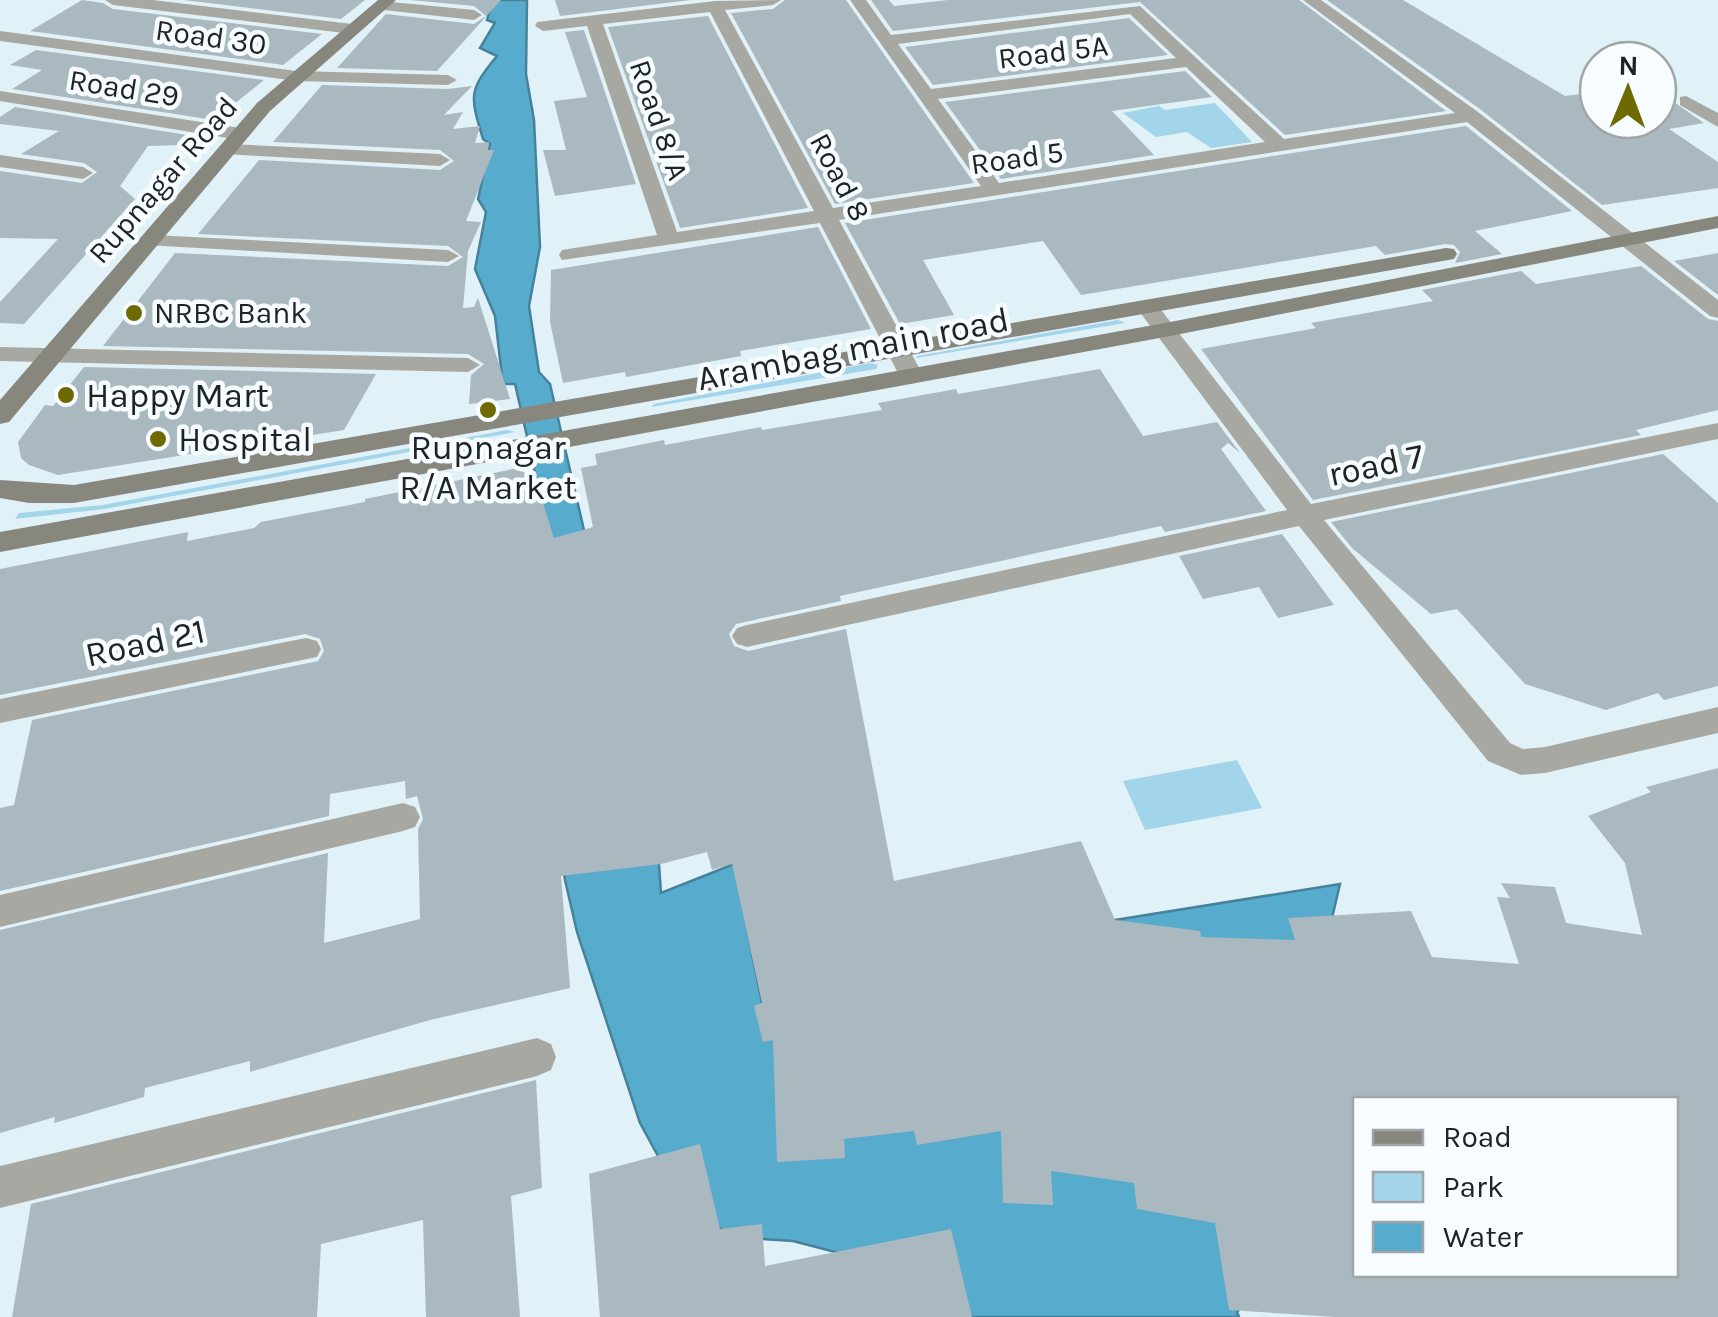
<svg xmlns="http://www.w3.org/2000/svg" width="1718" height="1317" font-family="Karla,sans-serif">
	<rect width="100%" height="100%" fill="#e1f1f8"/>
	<!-- green -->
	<g fill="#a2d4ea">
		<path d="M1215 103 1252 142 1211 148 1187 132 1156 137 1123 113 1159 106 1165 110Z"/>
		<path d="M1118 320 1125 323 916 358 917 356Z"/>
		<path d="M870 363 878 365 876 369 651 407 654 404Z"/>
		<path d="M507 430 515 432 104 509 15 519 19 513 103 505Z"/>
		<path d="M1237 760 1262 808 1145 830 1123 781Z"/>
	</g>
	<!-- water -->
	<path fill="#57abcd" stroke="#46829b" stroke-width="2.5" d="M493 0H527L526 74 534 120 540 247 529 306 539 372 550 384 587 543 653 777 661 893 734 864 762 1003 901 976 1115 920 1340 884 1329 931 1278 1268 1237 1312 1239 1317H936L862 1259 793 1241 734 1237 686 1207 640 1123 577 932 565 880 556 825 535 546 534 467 515 384H504L502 377 495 316 475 269 486 212 478 199 490 144 483 139C470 96 468 91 497 56L480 48 495 23 487 20Z"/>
	<!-- building -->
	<g fill="#aab8bf" fill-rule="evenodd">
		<path d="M82 0 103 3 113 9 322 34 283 65 30 31Z"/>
		<path d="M184 0H365L341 19Z"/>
		<path d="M410 0H501L437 71 337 68 386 14 474 24 486 16 474 6Z"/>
		<path d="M555 0H691L560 16Z"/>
		<path d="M785 0H846L974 183 835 204 731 13 773 9Z"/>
		<path d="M871 0H889L894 6 948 0H1299L1446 111 1285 135 1140 2 893 31Z"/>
		<path d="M1327 0H1403L1565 96 1598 92V120H1658V91L1704 123 1669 129 1718 162V188L1602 205 1480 109Z"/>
		<path d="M708 16 808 208 680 228 608 27Z"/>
		<path d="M1129 18 1168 55 933 85 905 47Z"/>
		<path d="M584 30 636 184 555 196 543 150H566L554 101 587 97 565 32Z"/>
		<path d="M36 50 264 80 214 120 12 89 42 70 10 65Z"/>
		<path d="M1185 71 1212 97 1112 111 1154 155 1001 179 945 102Z"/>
		<path d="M322 85 448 89 472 86 444 115 463 112 453 129 480 126 475 143 489 142 488 150H494L466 221 481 222 468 251 463 308 474 307 478 298 510 399 469 404 471 375 484 364 468 354 103 346 175 253 448 266 463 257 448 246 198 234 259 160 440 170 454 161 440 150 273 142Z"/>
		<path d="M15 107 193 136 182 145 148 146 120 186 135 199 24 324 0 323V302L58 239 0 238V171L82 183 97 172 84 163 21 154 59 131 0 124V117Z"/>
		<path d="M1466 126 1572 211 1475 231 1502 254 1404 273 1455 263 1460 252 1454 245 1445 244 1385 255 1376 246 1081 295 1043 241 923 260 954 315 900 324 845 223Z"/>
		<path d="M818 227 871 329 740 351 741 356 626 377 625 372 563 383 550 322 551 270Z"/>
		<path d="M1718 253V295L1674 261Z"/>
		<path d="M1641 266 1708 319 1718 321V410L1636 430 1641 435 1313 500 1201 349 1316 328 1311 323 1433 301 1422 290 1521 271 1536 284Z"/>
		<path d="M84 367 376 374 344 430 58 475 29 465 21 458 18 442 45 405 53 406Z"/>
		<path d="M1100 369 1143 436 1217 422 1240 453 1228 443 1221 449 1266 511 1165 532 1161 526 840 596 841 601 736 624 729 634 734 646 748 651 846 629 894 881 1081 841 1115 920 1200 931 1201 937 1295 940 1288 918 1411 911 1432 957 1519 964 1497 897 1510 898 1501 883 1555 887 1566 923 1642 935 1625 863 1588 816 1651 792 1646 787 1718 768V1317H1335L1229 1310 1215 1223 1137 1209 1134 1183 1051 1171 1053 1205 1003 1203 1001 1131 917 1145 914 1131 844 1139 845 1158 777 1162 773 1040 763 1042 754 1006 762 1003 732 864 712 870 707 852 661 864 561 876 570 988 430 1020 250 1072V1061L145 1088 144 1097 54 1123 55 1117 0 1133V930L328 853 324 943 420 919 418 829 423 819 417 796 406 799 405 781 330 794 329 816 0 891V808L14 805 32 720 318 661 324 651 320 639 305 634 0 695V569L188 532 187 541 254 528 261 522 365 502V499L523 467 525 479 535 477 554 538 593 527 581 468 597 465 595 454 664 440 665 445 761 427 762 430 882 410 878 403 956 389 958 394ZM1356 1100H1676V1274H1356Z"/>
		<path d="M1663 454 1718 503V686L1664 700 1658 693 1606 710 1525 684 1457 609 1431 614 1352 548 1331 522Z"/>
		<path d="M1282 534 1334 605 1278 618 1259 587 1203 599 1179 556Z"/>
		<path d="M536 1080 542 1188 511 1196 520 1317H426L423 1220 321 1244 317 1317H12L31 1204Z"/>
		<path d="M700 1144 720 1229 762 1224 765 1266 951 1229 972 1317H600L589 1174Z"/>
	</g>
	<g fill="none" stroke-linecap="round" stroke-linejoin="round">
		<!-- street -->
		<g fill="#a8a8a2" fill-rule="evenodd">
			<path d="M105 0H153L352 24 360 29 352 34 113 5Z"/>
			<path d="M781 0 773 5 725 10 833 208 981 186 850 0H866L891 35 1140 6 1284 139 1455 113 1303 0H1321L1478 112 1718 300V318L1710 316 1467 122 839 220 923 375 911 382 899 375 820 223 562 260 559 255 562 250 657 235 587 26 543 31 535 26 537 22 715 1ZM710 12 814 211 677 232 603 24ZM1130 14 1176 58 931 89 898 44ZM1186 67 1265 142 999 183 938 99Z"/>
			<path d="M381 1 474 10 482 15 474 20 375 9 373 6Z"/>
			<path d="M0 31 296 71 448 75 457 80 448 85 296 81 0 41Z"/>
			<path d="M0 91 240 128 249 134 240 140 0 101Z"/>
			<path d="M1686 96 1718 113V127L1680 105V97Z"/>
			<path d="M230 144 440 154 450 160 440 166 223 154V146Z"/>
			<path d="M0 155 83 167 93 173 83 179 0 167Z"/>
			<path d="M153 235 448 250 459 256 448 262 146 245 142 241 146 237Z"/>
			<path d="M1147 300 1155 302 1311 504 1718 423V439L1324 520 1510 743 1523 749 1545 747 1718 707V733L1545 773 1521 775 1488 761 1299 526 747 647 737 644 732 636 737 628 747 625 1287 510 1136 307Z"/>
			<path d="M0 347 468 358 480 365 468 372 0 361Z"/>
			<path d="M306 638 317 641 321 649 317 657 0 723V699Z"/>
			<path d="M403 803 415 807 420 817 415 827 403 831 0 927V895Z"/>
			<path d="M537 1038 551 1044 556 1057 551 1070 537 1076 0 1208V1166Z"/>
		</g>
		<!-- secondary -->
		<g fill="#87877e" fill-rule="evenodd">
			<path d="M378 0H396L270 111 9 422 0 424V400L257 103Z"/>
			<path d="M1718 216V228L1165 337 0 552V532L1165 323Z"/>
			<path d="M1446 248 1454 249 1457 254 1454 259 74 503H29L0 498V480L74 485Z"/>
		</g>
	</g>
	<!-- markers -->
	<g fill="#6f6902" stroke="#f6fcff" stroke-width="4">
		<circle cx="134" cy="313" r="10"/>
		<circle cx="66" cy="395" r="10"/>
		<circle cx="488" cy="410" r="10"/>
		<circle cx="158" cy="439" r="10"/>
	</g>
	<g text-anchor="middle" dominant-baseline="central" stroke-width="9" stroke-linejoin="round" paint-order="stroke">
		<!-- far-street labels -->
		<g font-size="30" fill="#1e2326" stroke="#f6fcff">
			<text transform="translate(211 37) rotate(8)">Road 30</text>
			<text transform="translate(1053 52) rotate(-7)">Road 5A</text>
			<text transform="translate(124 88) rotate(9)">Road 29</text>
			<text transform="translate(659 120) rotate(71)">Road 8/A</text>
			<text transform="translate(1017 158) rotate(-8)">Road 5</text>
			<text transform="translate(840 177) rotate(62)">Road 8</text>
			<text transform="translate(163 180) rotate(-49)">Rupnagar Road</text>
		</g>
		<!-- far-poi labels -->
		<g font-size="30" fill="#1e2326" stroke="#f6fcff" text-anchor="start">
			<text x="154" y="313">NRBC Bank</text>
		</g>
		<!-- street labels -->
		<g font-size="35" fill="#1e2326" stroke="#f6fcff">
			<text transform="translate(853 349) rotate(-11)">Arambag main road</text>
			<text transform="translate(1376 465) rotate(-12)">road 7</text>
			<text transform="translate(145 643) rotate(-12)">Road 21</text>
		</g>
		<!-- poi labels -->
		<g font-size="35" fill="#1e2326" stroke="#f6fcff" text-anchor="start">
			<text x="86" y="395">Happy Mart</text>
			<text x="178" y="439">Hospital</text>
			<text x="488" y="447" text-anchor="middle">Rupnagar<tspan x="488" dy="40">R/A Market</tspan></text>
		</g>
	</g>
	<!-- legend -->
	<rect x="1353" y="1097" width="325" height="180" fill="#f6fcff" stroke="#a0a5a8" stroke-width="2.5"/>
	<rect x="1373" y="1130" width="50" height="15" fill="#87877e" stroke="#a0a5a8" stroke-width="2.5"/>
	<text x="1443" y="1147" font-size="30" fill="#1e2326">Road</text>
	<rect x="1373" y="1172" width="50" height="30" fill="#a2d4ea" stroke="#a0a5a8" stroke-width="2.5"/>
	<text x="1443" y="1197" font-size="30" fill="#1e2326">Park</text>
	<rect x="1373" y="1222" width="50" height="30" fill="#57abcd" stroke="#a0a5a8" stroke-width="2.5"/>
	<text x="1443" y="1247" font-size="30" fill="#1e2326">Water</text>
	<!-- north arrow -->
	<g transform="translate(1628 90) rotate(1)"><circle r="48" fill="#f6fcff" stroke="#a0a5a8" stroke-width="2.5"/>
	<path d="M0-8L18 38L0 25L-18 38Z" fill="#6f6902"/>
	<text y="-15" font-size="28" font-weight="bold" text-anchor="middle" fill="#1e2326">N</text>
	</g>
</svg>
